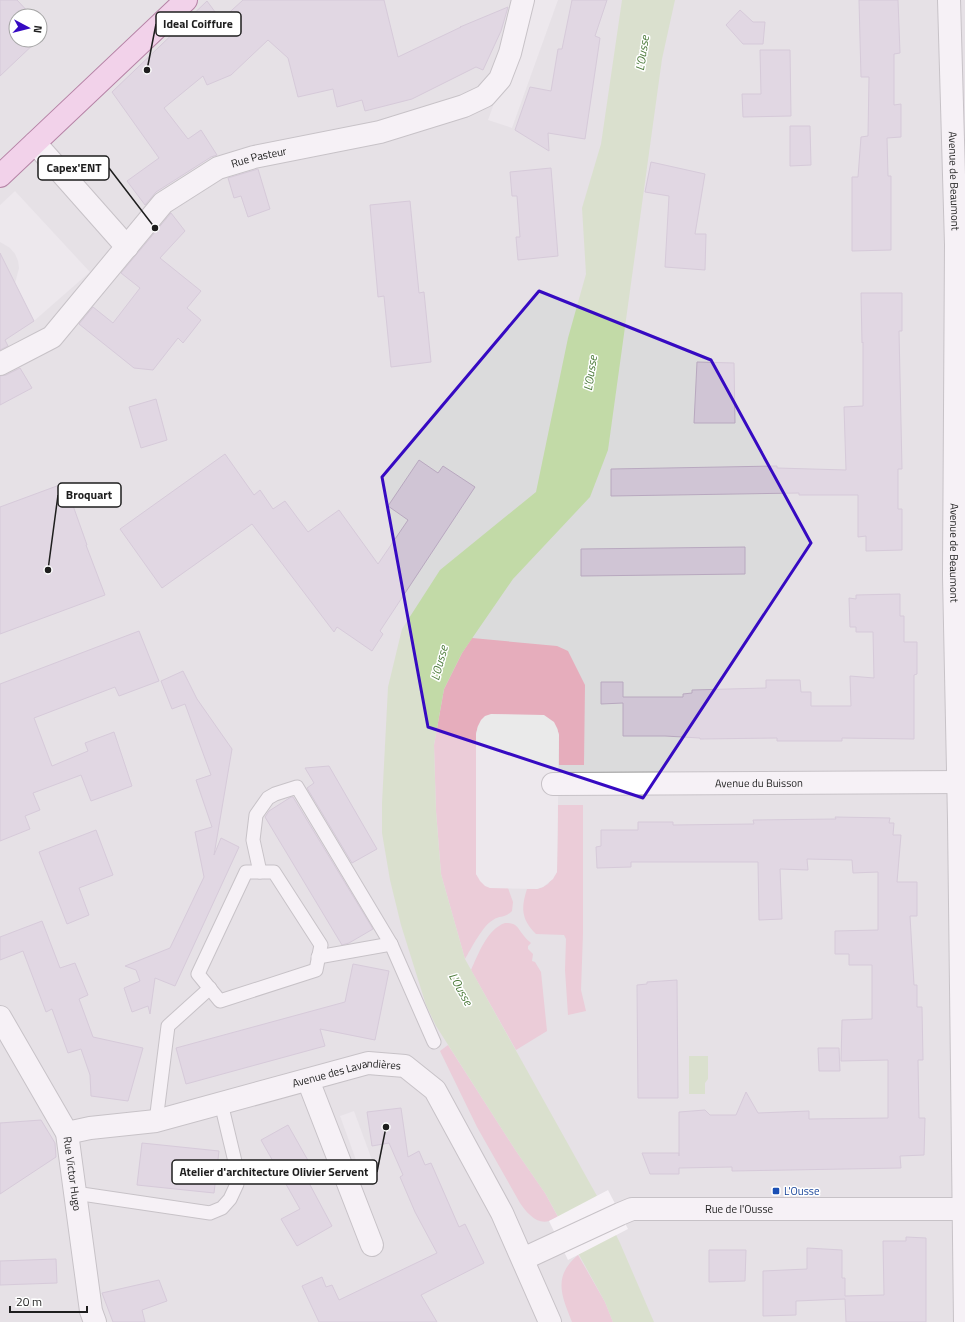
<svg xmlns="http://www.w3.org/2000/svg" width="965" height="1322" font-family="'Titillium Web',sans-serif">
	<rect width="100%" height="100%" fill="#eee5ef"/>
	<!-- residential -->
	<path fill="#dbdbdc" fill-rule="evenodd" d="M0 0H965V1322H0ZM16 16H40V40H16Z"/>
	<!-- grass -->
	<g fill="#e6adbc">
		<path d="M472 638 557 646 568 651 585 685 584 765H559V735L557 728 478 726 476 734V874L490 888H508L513 902 512 911C504 919 500 915 493 920 483 925 471 949 465 959L441 874 436 811 434 745 444 689 462 653Z"/>
		<path d="M558 805H583V933L581 990 586 1011 568 1015 565 970 566 939 564 935 536 934C521 919 521 908 527 889H537L543 887 548 884 557 872Z"/>
		<path d="M505 923C518 923 517 928 524 936 526 939 529 941 531 943L528 946V949L533 954 532 961 535 962 541 972 547 1031 516 1050 471 970C478 955 487 929 505 923Z"/>
		<path d="M448 1045 516 1151 545 1193 558 1217C555 1218 552 1220 549 1221 537 1225 526 1212 520 1203L477 1127 440 1051Z"/>
		<path d="M578 1255 605 1302 613 1322H572C561 1295 553 1276 578 1255Z"/>
	</g>
	<!-- parking -->
	<g fill="#eaeaea">
		<path d="M531 0H558L512 128 488 120Z"/>
		<path d="M15 191 90 272 34 321 15 283 19 268 18 261 15 254 10 248 0 242V205Z"/>
		<path d="M491 714 544 715 554 722 557 728 559 735 557 872 553 879 543 887 537 889 490 888 485 886 480 881 476 874V734L478 726 481 720 485 716Z"/>
		<path d="M354 1111 375 1168 361 1174 340 1116Z"/>
	</g>
	<!-- water -->
	<g fill="#c2daa7">
		<path d="M622 0H675L662 59 608 450 590 497 513 579 462 653 444 689 434 745 436 811 441 874 465 959 597 1196 620 1243 654 1322H613L605 1302 545 1193 516 1151 436 1026 426 1005 401 925 390 880 382 833V803L388 687 402 629 440 570 536 492 568 338 586 274 582 208 601 144Z"/>
		<path d="M689 1056H708V1079L705 1083V1094H689Z"/>
	</g>
	<!-- pier -->
	<path fill="#fff" d="M608 1190 628 1229 568 1260 549 1221Z"/>
	<!-- building -->
	<g fill="#d0c5d5" stroke="#b8a8bf">
		<path d="M0 0H17L32 16H16V40H38L0 76Z"/>
		<path d="M243 0H384L398 57 461 27H460L508 7 501 31 483 70 476 67 412 99 365 111 362 100 337 107 333 89 298 97 288 58 268 40 231 75 207 85 203 76 164 108 188 139 201 130 217 155 211 157 156 192 145 205 127 181 159 158 112 92 207 1 221 20Z"/>
		<path d="M572 0H607L595 36 600 38 585 139 548 133 549 151 515 130 530 87 551 91 558 49H562Z"/>
		<path d="M859 0H898L900 53 894 54V105L901 104V137L887 138 888 176H891V250L852 251V177H858L861 137 868 136 869 77H861Z"/>
		<path d="M740 10 753 22H765L763 44H743L726 25Z"/>
		<path d="M760 50H790L791 116 743 117 742 94H761Z"/>
		<path d="M790 126H810L811 165 790 166Z"/>
		<path d="M651 162 705 174 695 234H706L705 270 665 267 669 196 645 192Z"/>
		<path d="M551 168 558 256 518 260 516 237H520L517 196H512L510 172Z"/>
		<path d="M258 169 270 209 248 217 241 196 234 198 228 178Z"/>
		<path d="M410 201 419 293 424 292 431 362 391 367 384 296 378 297 370 205Z"/>
		<path d="M171 213 185 231 160 258 201 291 187 308 201 320 183 343 178 338 153 370 134 368 79 324 93 307 113 323 140 288 121 273Z"/>
		<path d="M0 253 34 321 5 340 8 346 0 350Z"/>
		<path d="M861 293H902V331H899L902 469H898V509H902V550L866 551V536L858 537V495H799V493L611 496V469L777 466V468L846 470 844 407 863 406V342L862 343Z"/>
		<path d="M697 362 734 363 735 423H694Z"/>
		<path d="M20 368 32 388 0 405V376L6 375Z"/>
		<path d="M156 399 167 440 141 448 129 407Z"/>
		<path d="M225 454 254 495 260 490 273 509 285 501 308 532 339 510 378 564 408 520 388 506 419 460 438 473 443 466 475 487 380 631 383 634 372 651 337 627 334 632 252 524 162 588 120 529Z"/>
		<path d="M65 483 87 545H86L105 595 0 634V507Z"/>
		<path d="M745 547V574L581 576V549Z"/>
		<path d="M900 594V616H904V642H917V674L914 675V739L842 738V741H777V738L700 739V738L665 736H623V703L601 704V682H623V697H683V694L692 693V690L766 688V680H800L801 692H811V706H851L850 676 874 678 873 632H856V627H850L849 598 856 599V595Z"/>
		<path d="M139 631 159 681 119 696 115 687 34 718 52 766 88 751 85 743 114 732 132 786 91 801 81 775 33 793 40 810 25 816 30 829 0 841V684Z"/>
		<path d="M183 671 197 699 232 749 214 855 221 838 239 847 175 986 155 978 150 1014 148 1006 132 1012 124 988 140 981 136 970 125 966 170 948 204 877 195 832 212 827 196 780 211 775 185 704 172 709 161 681Z"/>
		<path d="M329 766 377 849 352 863 307 788 314 783 305 768Z"/>
		<path d="M291 797H293L373 929 349 943 342 945 265 817 269 811Z"/>
		<path d="M835 817 890 818 889 823H894L893 835H901L897 882H917V916H910L914 985H917V1007H922L923 1060H918L919 1118H925L924 1155 900 1156 901 1168 732 1171V1167L679 1168V1174H650L642 1153H679V1156V1112L705 1110 710 1115H736L746 1092 758 1113 809 1111V1119L888 1118V1060L841 1061 842 1020 872 1019V965H849V954H835V931L878 930V872L853 873 852 860 807 859 808 870 780 869 782 919 759 920 758 862H631V867L597 868 596 847 601 846V830H638V822H673V825L754 824 753 820 836 819Z"/>
		<path d="M96 830 113 875 79 888 89 915 67 924 39 852Z"/>
		<path d="M42 921 60 968 75 963 88 995 79 999 93 1037 143 1048 128 1101 91 1096 90 1075 81 1049 68 1053 52 1009 46 1012 23 951 0 960V937Z"/>
		<path d="M353 964 389 971 375 1040 320 1029 325 1046 186 1084 176 1048 345 1002Z"/>
		<path d="M677 980 678 1098H638L637 985 647 984V982Z"/>
		<path d="M818 1048H839L840 1071H819Z"/>
		<path d="M401 1108 408 1157 419 1151 425 1165 431 1163 459 1227 465 1224 484 1263 421 1295 437 1322H319L302 1286 322 1277 326 1287 332 1285 339 1300 437 1253 415 1212 400 1177 403 1175 389 1143 372 1146 367 1112Z"/>
		<path d="M41 1120 55 1143 56 1157 0 1194V1123Z"/>
		<path d="M288 1125 310 1164 307 1166 315 1180 309 1183 332 1226 297 1246 281 1219 300 1209 261 1140Z"/>
		<path d="M142 1143 219 1151 214 1193 137 1185Z"/>
		<path d="M906 1237 926 1238V1322H846L845 1299 796 1301V1315L763 1316V1271L807 1269V1248L842 1250V1278H845V1296L884 1295 883 1241H906Z"/>
		<path d="M709 1250H746L745 1281 709 1282Z"/>
		<path d="M56 1259 57 1283 0 1285V1261Z"/>
		<path d="M159 1280 167 1301 142 1310 145 1322H113L102 1293Z"/>
	</g>
	<g fill="none" stroke-linecap="round" stroke-linejoin="round">
		<defs>
			<g id="service">
				<path d="M246 872H274L321 945 316 970 220 1001 198 974Z"/>
				<path d="M260 872 253 840 256 815 268 798 275 794 297 787 391 944 434 1042"/>
				<path d="M318 957 391 944"/>
				<path d="M156 1121 168 1026 210 988"/>
				<path d="M75 1193 210 1213 222 1208 230 1199 237 1184V1170L221 1103"/>
			</g>
			<g id="minor">
				<path id="s1" d="M949 0 956 245 954 576 959 819 965 1322"/>
				<path d="M35 143 127 247"/>
				<path id="s2" d="M0 364 52 337 163 203 218 168 254 157 380 132 464 106 485 96 500 79 510 53 523 0"/>
				<path id="s3" d="M553 784 965 782"/>
				<path id="s4" d="M0 1017 67 1133 91 1311 95 1322"/>
				<path d="M308 1080 372 1245"/>
				<path id="s5" d="M67 1133 90 1128 156 1121 368 1063 405 1066 435 1090 502 1213 550 1322"/>
				<path id="s6" d="M523 1259 620 1214 632 1209H965"/>
			</g>
			<path id="secondary" d="M0 176 186 0"/>
		</defs>
		<!-- service casing -->
		<use href="#service" stroke="#989898" stroke-width="15"/>
		<!-- minor casing -->
		<use href="#minor" stroke="#989898" stroke-width="24"/>
		<!-- secondary casing -->
		<use href="#secondary" stroke="#700b4d" stroke-width="24"/>
		<!-- service -->
		<use href="#service" stroke="#fff" stroke-width="13"/>
		<!-- minor -->
		<use href="#minor" stroke="#fff" stroke-width="22"/>
		<!-- secondary -->
		<use href="#secondary" stroke="#f6bbe5" stroke-width="22"/>
	</g>
	<!-- marked area -->
	<path d="M0 0H965V1322H0ZM539 291 711 360 811 543 643 798 428 727 382 477Z" fill="#eee5ef" fill-opacity=".55" fill-rule="evenodd"/>
	<path fill="none" stroke="#360ac2" stroke-width="3" stroke-linejoin="round" d="M539 291 711 360 811 543 643 798 428 727 382 477Z"/>
	<!-- markers -->
	<rect fill="#1a4fb4" stroke="#fff" stroke-width="1.5" x="772" y="1187" width="8" height="8" rx="2"/>
	<g text-anchor="middle" dominant-baseline="central" stroke-width="3" stroke-linejoin="round" paint-order="stroke">
		<!-- street labels -->
		<g font-size="11" fill="#1e1e1e" stroke="#fff">
			<text stroke="none"><textPath href="#s2" startOffset="340">Rue Pasteur</textPath></text>
			<text stroke="none"><textPath href="#s1" startOffset="181">Avenue de Beaumont</textPath></text>
			<text stroke="none"><textPath href="#s1" startOffset="553">Avenue de Beaumont</textPath></text>
			<text stroke="none"><textPath href="#s3" startOffset="206">Avenue du Buisson</textPath></text>
			<text stroke="none"><textPath href="#s5" startOffset="287">Avenue des Lavandières</textPath></text>
			<text stroke="none"><textPath href="#s4" startOffset="175">Rue Victor Hugo</textPath></text>
			<text stroke="none"><textPath href="#s6" startOffset="227">Rue de l'Ousse</textPath></text>
		</g>
		<!-- transit labels -->
		<g font-size="11" fill="#164399" stroke="#fff" text-anchor="start">
			<text x="784" y="1191">L'Ousse</text>
		</g>
		<!-- water labels -->
		<g font-size="12" font-style="italic" fill="#4d7b3c" stroke="#fff">
			<text transform="translate(642 53) rotate(-81)">L'Ousse</text>
			<text transform="translate(590 373) rotate(-81)">L'Ousse</text>
			<text transform="translate(439 663) rotate(-75)">L'Ousse</text>
			<text transform="translate(461 989) rotate(61)">L'Ousse</text>
		</g>
	</g>
	<!-- callouts -->
	<path fill="none" stroke="#1e1e1e" stroke-width="1.5" d="M147 70L156 24M155 228L109 168M48 570L58 495M386 1127L377 1172"/>
	<g fill="#1e1e1e" stroke="#fff" stroke-width="1.5">
		<circle cx="147" cy="70" r="4"/>
		<circle cx="155" cy="228" r="4"/>
		<circle cx="48" cy="570" r="4"/>
		<circle cx="386" cy="1127" r="4"/>
	</g>
	<g fill="#fff" stroke="#1e1e1e" stroke-width="1.5">
		<rect x="156" y="12" width="85" height="24" rx="4"/>
		<rect x="38" y="156" width="71" height="24" rx="4"/>
		<rect x="58" y="483" width="63" height="24" rx="4"/>
		<rect x="172" y="1160" width="205" height="24" rx="4"/>
	</g>
	<g font-size="12" text-anchor="middle" font-weight="bold" fill="#1e1e1e">
		<text x="198" y="28">Ideal Coiffure</text>
		<text x="74" y="172">Capex'ENT</text>
		<text x="89" y="499">Broquart</text>
		<text x="274" y="1176">Atelier d'architecture Olivier Servent</text>
	</g>
	<!-- north arrow -->
	<g transform="translate(28 28) rotate(97)"><circle r="19" fill="#ffffff" stroke="#a5a5a5"/>
	<path d="M0-3L7 15L0 10L-7 15Z" fill="#360ac2"/>
	<text y="-6" font-size="11" font-weight="bold" text-anchor="middle" fill="#1e1e1e">N</text>
	</g>
	<!-- scale -->
	<path d="M10 1306v6h77v-6" fill="none" stroke="#1e1e1e" stroke-width="2"/>
	<text x="16" y="1306" font-size="12" fill="#1e1e1e" stroke="#ffffff" stroke-width="3" paint-order="stroke">20 m</text>
</svg>
